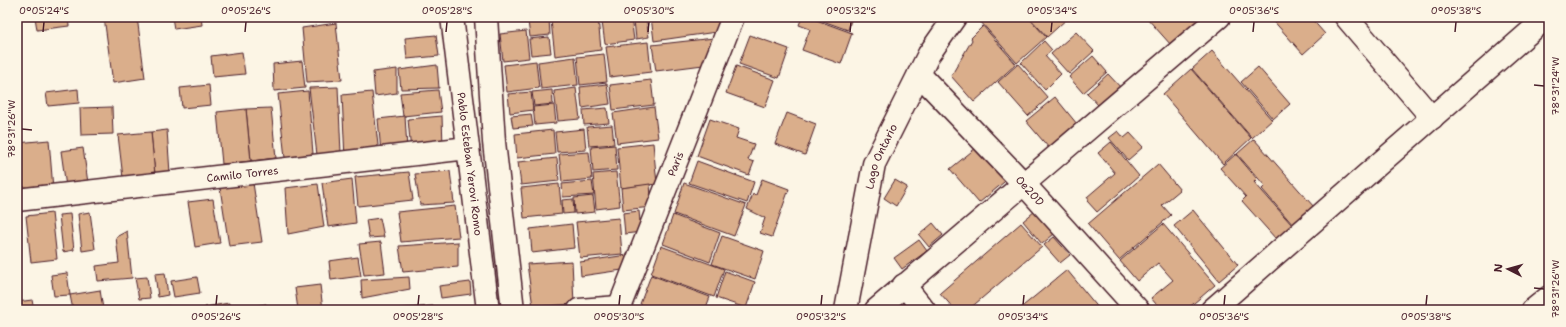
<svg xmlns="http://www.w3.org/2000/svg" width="1566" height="327" font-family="'Shantell Sans',sans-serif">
	<rect width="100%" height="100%" fill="#fcf5e5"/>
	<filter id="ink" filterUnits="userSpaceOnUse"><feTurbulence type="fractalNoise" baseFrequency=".025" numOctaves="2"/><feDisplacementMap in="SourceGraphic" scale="8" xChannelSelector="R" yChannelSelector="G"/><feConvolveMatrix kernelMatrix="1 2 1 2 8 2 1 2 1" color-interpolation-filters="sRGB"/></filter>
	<g filter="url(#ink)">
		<!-- building -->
		<g fill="#daae8b" stroke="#4a1f2b">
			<path d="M35 17H68L69 26 37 30Z"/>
			<path d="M104 17H137L145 78 113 83Z"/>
			<path d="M172 17H201L202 25 174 29Z"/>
			<path d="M506 17H542L507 21Z"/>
			<path d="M550 17H566L550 19Z"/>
			<path d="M586 17H598L601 50 555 56 551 21Z"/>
			<path d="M651 17H722L716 32 654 41Z"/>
			<path d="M802 17H808L852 33 841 64 802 50 810 29 799 25Z"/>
			<path d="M812 17H852L848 30Z"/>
			<path d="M982 17H1028L1046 37 1017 63 980 21Z"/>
			<path d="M1029 17H1069L1047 37Z"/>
			<path d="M1146 17H1198L1201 20 1171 45Z"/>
			<path d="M1270 17H1310L1325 34 1303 54Z"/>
			<path d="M631 18 634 40 605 44 602 22Z"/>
			<path d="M646 18 649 37 636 39 634 20Z"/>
			<path d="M549 19 550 35 530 37 528 21Z"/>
			<path d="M336 23 342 80 307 82 302 28Z"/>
			<path d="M983 26 1016 64 974 102 951 76 972 40 971 38Z"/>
			<path d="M526 31 529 58 503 61 500 34Z"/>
			<path d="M1076 32 1094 51 1069 74 1051 54Z"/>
			<path d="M436 35 439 56 407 59 405 38Z"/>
			<path d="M750 35 789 49 779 78 739 64Z"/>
			<path d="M549 37 551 53 531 55 529 39Z"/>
			<path d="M714 38 703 65 656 71 652 45Z"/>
			<path d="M1044 41 1052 50 1045 56 1061 74 1045 90 1021 63Z"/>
			<path d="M648 42 651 72 610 77 606 47Z"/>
			<path d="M1212 51 1272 120 1252 138 1192 69Z"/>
			<path d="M242 52 245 74 213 77 211 56Z"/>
			<path d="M604 54 607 82 580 85 577 57Z"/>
			<path d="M1093 56 1107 72 1083 93 1069 77Z"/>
			<path d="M575 57 578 85 541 89 538 62Z"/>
			<path d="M302 61 305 88 274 91 273 64Z"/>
			<path d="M536 61 539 88 507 92 504 65Z"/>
			<path d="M1018 64 1048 98 1028 116 998 82Z"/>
			<path d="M437 65 439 88 401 89 399 70Z"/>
			<path d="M736 66 775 80 765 107 726 93Z"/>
			<path d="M1258 67 1290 104 1273 119 1241 82Z"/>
			<path d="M397 69V93L375 96 373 72Z"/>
			<path d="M1191 69 1251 138 1223 164 1163 94Z"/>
			<path d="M1108 74 1123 90 1113 98 1110 95 1098 105 1087 93Z"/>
			<path d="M651 80 654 105 613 110 610 85Z"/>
			<path d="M607 84 610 104 582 108 580 87Z"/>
			<path d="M209 85 211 105 182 108 180 88Z"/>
			<path d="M338 87 341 153 317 155 309 88Z"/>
			<path d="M576 88 580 119 558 121 554 91Z"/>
			<path d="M78 89 79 103 48 106 46 93Z"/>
			<path d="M438 90 441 112 403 116 400 93Z"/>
			<path d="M552 90 553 104 534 106 532 92Z"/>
			<path d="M308 91 313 154 285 158 278 94Z"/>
			<path d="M372 92 379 154 345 159 342 95Z"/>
			<path d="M531 92 533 110 510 113 508 94Z"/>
			<path d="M1055 97 1077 124 1049 148 1026 121Z"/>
			<path d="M554 105 556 123 535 125 533 107Z"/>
			<path d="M112 107 113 134 81 135 80 108Z"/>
			<path d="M654 107 658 138 617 143 613 113Z"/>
			<path d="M271 108 276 158 251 161 246 109Z"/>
			<path d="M607 108 609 123 584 125 583 110Z"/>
			<path d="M246 109 251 161 222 164 217 112Z"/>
			<path d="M787 113 816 124 805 155 775 144Z"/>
			<path d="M531 114 533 126 513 128 511 116Z"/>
			<path d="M405 116 407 149 381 152 378 119Z"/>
			<path d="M442 116 443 147 411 152 408 119Z"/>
			<path d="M710 119 739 129 736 138 754 144 748 160 754 162 749 175 697 156Z"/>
			<path d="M612 125 614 144 589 146 587 127Z"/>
			<path d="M584 129 586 150 557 152 555 132Z"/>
			<path d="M167 130 170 173 155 175 151 132Z"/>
			<path d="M553 130 555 154 517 158 515 134Z"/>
			<path d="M1118 131 1124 138 1130 133 1143 147 1128 160 1109 138Z"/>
			<path d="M151 132 155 175 123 178 118 135Z"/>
			<path d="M1254 139 1314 207 1293 225 1262 189 1265 186 1237 154Z"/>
			<path d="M49 140 53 189 22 191 17 143Z"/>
			<path d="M1111 142 1139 176 1097 212 1087 201 1089 200 1087 197 1115 173 1098 153Z"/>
			<path d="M17 143 20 162 17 163Z"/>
			<path d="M653 143 657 184 621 188 617 147Z"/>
			<path d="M982 143 1010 177 979 203 950 169Z"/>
			<path d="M615 145 617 170 593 172 591 147Z"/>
			<path d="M83 148 88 183 66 187 61 151Z"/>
			<path d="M589 152 592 179 562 182 559 154Z"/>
			<path d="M1236 154 1257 179 1254 182 1292 225 1276 239 1242 201 1246 197 1220 168Z"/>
			<path d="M557 158 559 181 521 185 518 162Z"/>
			<path d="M697 161 754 182 747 203 689 183Z"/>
			<path d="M1158 164 1180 190 1162 205 1171 215 1119 260 1088 224Z"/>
			<path d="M450 171 454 203 420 205 415 174Z"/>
			<path d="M409 172 413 200 358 206 355 177Z"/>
			<path d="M616 172 620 206 596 209 593 174Z"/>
			<path d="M352 179 356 223 328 227 322 183Z"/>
			<path d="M762 179 789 189 772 237 760 233 765 218 747 209 753 194 756 195Z"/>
			<path d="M895 180 907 187 896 206 884 198Z"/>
			<path d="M592 181 594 195 563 197 562 184Z"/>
			<path d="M253 183 262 242 229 246 220 188Z"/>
			<path d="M684 183 746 205 734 236 674 214Z"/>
			<path d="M318 184 324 227 288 234 285 188Z"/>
			<path d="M559 184 562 214 524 218 521 188Z"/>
			<path d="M650 184 652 207 623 210 621 188Z"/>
			<path d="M593 196 595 212 575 214 574 198Z"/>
			<path d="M213 199 220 243 195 247 188 202Z"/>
			<path d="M573 199 574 213 563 214 562 200Z"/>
			<path d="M455 206 459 237 401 242 397 212Z"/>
			<path d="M1193 210 1238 265 1219 281 1174 226Z"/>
			<path d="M639 211 641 232 625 234 623 213Z"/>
			<path d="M1035 211 1054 234 1042 244 1023 221Z"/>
			<path d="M90 212 95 249 82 251 78 214Z"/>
			<path d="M52 213 57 259 31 262 26 216Z"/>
			<path d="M70 214 74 250 63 252 59 215Z"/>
			<path d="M673 215 720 233 710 262 663 244Z"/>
			<path d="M380 218 384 237 369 238 366 220Z"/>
			<path d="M619 218 622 254 580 258 576 222Z"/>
			<path d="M933 223 943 235 929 247 919 235Z"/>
			<path d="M1021 223 1042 247 968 310H955L940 293Z"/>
			<path d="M572 224 574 248 532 253 530 229Z"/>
			<path d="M1163 224 1215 285 1186 310H1161L1151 298 1173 280 1158 263 1137 281 1120 261Z"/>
			<path d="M127 231 132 278 98 281 96 266 119 263 116 237Z"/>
			<path d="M722 236 764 251 755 279 712 264Z"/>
			<path d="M1054 237 1070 255 1060 263 1044 245Z"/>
			<path d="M919 240 927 251 902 269 894 258Z"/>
			<path d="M381 242 385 273 364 275 359 244Z"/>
			<path d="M458 242V267L403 272 399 246Z"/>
			<path d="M661 246 724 269 714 297 651 274Z"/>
			<path d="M627 255 622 270 581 276 580 262Z"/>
			<path d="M358 257 361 276 331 280 329 261Z"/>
			<path d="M572 261 574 304 533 307 527 264Z"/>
			<path d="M1067 270 1100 310H1018Z"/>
			<path d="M725 271 755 282 746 308 716 298Z"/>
			<path d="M67 273 70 295 54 296 51 275Z"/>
			<path d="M165 273 168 295 158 297 155 274Z"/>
			<path d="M651 275 710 297 705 310H657L640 304Z"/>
			<path d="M147 277 150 298 139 299 135 278Z"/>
			<path d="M197 277 200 293 174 297 171 281Z"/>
			<path d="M409 277 410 289 362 298 361 280Z"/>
			<path d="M470 282 471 294 441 298 439 286Z"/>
			<path d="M320 285 323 310H298L295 288Z"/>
			<path d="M100 290 103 309 73 310 70 295Z"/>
			<path d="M32 300 34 310H17V302Z"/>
			<path d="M229 303V310H205V307Z"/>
			<path d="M266 304V310H239V309Z"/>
			<path d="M169 306 170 310H135Z"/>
			<path d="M433 306V310H380Z"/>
			<path d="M638 306 647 310H637Z"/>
		</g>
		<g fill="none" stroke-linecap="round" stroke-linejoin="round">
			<defs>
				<g id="minor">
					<path d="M1346 17 1432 118"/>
					<path id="s1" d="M919 74 1024 184 1138 310"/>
					<path id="s2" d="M17 200 468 148"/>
					<path d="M904 285 924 310"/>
					<path d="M579 310 619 307"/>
					<path id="s3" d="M618 310 733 17"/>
					<path id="s4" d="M846 310 874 164 929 54 955 17"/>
					<path d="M876 310 1219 17"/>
					<path d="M1212 310 1547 17"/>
					<path d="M1533 310 1549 297"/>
				</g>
				<g id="major">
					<path id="s5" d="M452 17 488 310"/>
					<path d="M486 17 494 142 513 310"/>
				</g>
			</defs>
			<!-- minor casing -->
			<use href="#minor" stroke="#4a1f2b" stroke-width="25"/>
			<!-- major casing -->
			<use href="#major" stroke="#4a1f2b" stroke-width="25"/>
			<!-- minor -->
			<use href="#minor" stroke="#fcf5e5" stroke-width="22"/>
			<!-- major -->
			<use href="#major" stroke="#fcf5e5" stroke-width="22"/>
		</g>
	</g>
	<!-- ticks -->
	<path fill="none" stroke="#4a1f2b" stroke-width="1.5" d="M43 32 44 22M245 32 246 22M446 32 447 22M648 32 649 22M850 32 851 22M1051 32 1052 22M1253 32 1254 22M1455 32 1456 22M1534 85 1544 86M22 129 32 130M1534 288 1544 289M216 305 217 295M418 305 419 295M619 305 620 295M821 305 822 295M1023 305 1024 295M1224 305 1225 295M1426 305 1427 295"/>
	<g text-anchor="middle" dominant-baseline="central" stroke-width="3" stroke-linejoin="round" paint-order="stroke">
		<!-- street labels -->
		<g font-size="11" fill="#4a1f2b" stroke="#fcf5e5">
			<text stroke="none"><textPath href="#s4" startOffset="158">Lago Ontario</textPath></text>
			<text stroke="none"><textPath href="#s3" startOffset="157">Paris</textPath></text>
			<text stroke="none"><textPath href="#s5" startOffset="148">Pablo Esteban Yerovi Romo</textPath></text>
			<text stroke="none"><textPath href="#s2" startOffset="227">Camilo Torres</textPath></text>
			<text stroke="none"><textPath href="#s1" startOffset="161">Oe20D</textPath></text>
		</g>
	</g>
	<!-- margin -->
	<rect width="1566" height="327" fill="none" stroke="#fcf5e5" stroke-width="44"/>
	<!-- north arrow -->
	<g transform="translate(1508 269) rotate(276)" stroke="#fcf5e5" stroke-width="3" paint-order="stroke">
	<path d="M0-3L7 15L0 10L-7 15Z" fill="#4a1f2b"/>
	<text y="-6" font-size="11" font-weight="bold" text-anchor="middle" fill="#4a1f2b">N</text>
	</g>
	<rect x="22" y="22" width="1522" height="283" fill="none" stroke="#4a1f2b" stroke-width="1.5"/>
	<g font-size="10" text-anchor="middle" fill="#4a1f2b">
		<text x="44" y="14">0°05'24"S</text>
		<text x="246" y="14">0°05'26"S</text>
		<text x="447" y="14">0°05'28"S</text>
		<text x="649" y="14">0°05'30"S</text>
		<text x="851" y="14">0°05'32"S</text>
		<text x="1052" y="14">0°05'34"S</text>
		<text x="1254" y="14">0°05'36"S</text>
		<text x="1456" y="14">0°05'38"S</text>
		<text transform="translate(1555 86) rotate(-90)" y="4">78°31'24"W</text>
		<text transform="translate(11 129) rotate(-90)" y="4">78°31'26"W</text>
		<text transform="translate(1555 289) rotate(-90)" y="4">78°31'26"W</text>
		<text x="216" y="320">0°05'26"S</text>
		<text x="418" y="320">0°05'28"S</text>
		<text x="619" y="320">0°05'30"S</text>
		<text x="821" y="320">0°05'32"S</text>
		<text x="1023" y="320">0°05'34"S</text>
		<text x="1224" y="320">0°05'36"S</text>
		<text x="1426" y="320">0°05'38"S</text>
	</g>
</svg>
